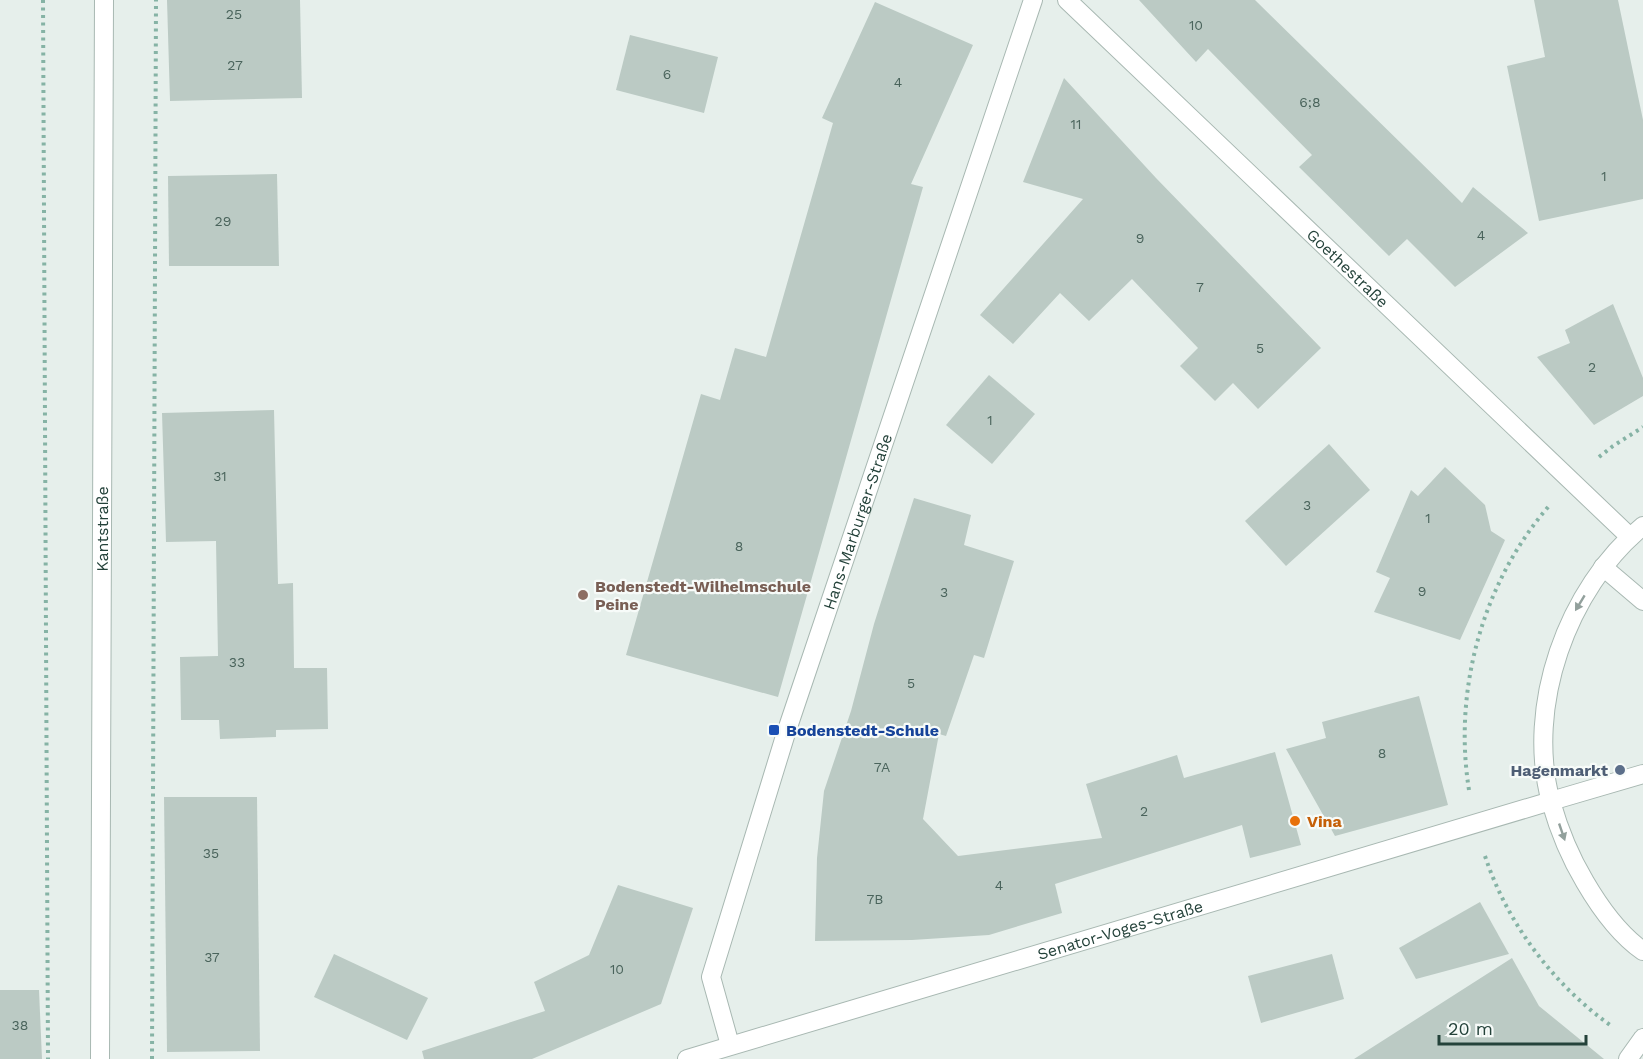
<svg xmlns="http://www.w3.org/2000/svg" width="1643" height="1059" font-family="'Work Sans',sans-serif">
	<rect width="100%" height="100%" fill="#e6efeb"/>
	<!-- building -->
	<g fill="#bbcac4">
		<path d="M167 0H300L302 98 170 101Z"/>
		<path d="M1139 0H1255L1462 203 1473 187 1528 233 1455 287 1407 239 1389 256 1299 167 1312 155 1208 49 1196 62Z"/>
		<path d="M1534 0H1618L1643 120V199L1539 221 1507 66 1545 57Z"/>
		<path d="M875 2 973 45 911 184 923 187 778 697 626 655 701 394 720 400 735 348 766 357 833 123 822 118Z"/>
		<path d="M630 35 718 57 704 113 616 90Z"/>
		<path d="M1064 78 1156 178 1321 348 1258 409 1233 383 1215 401 1180 366 1198 348 1132 279 1089 321 1060 293 1013 344 980 315 1083 199 1023 182Z"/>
		<path d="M277 174 279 266H169L168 176Z"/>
		<path d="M1613 304 1643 378V396L1594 425 1537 357 1570 343 1565 330Z"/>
		<path d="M989 375 1035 414 992 464 946 425Z"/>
		<path d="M274 410 278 584 293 583 294 668H327L328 729 276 730V737L220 739 219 720H181L180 657 218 656 216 541 166 542 162 413Z"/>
		<path d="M1329 444 1370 490 1286 566 1245 521Z"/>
		<path d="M1445 467 1485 505 1491 531 1505 540 1460 640 1374 612 1390 578 1376 572 1411 490 1418 496Z"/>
		<path d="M914 498 971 515 964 545 1014 561 984 658 974 655 946 736 939 734 923 819 958 856 1102 838 1086 784 1177 755 1184 778 1275 752 1301 845 1250 858 1242 825 1055 884 1062 913 989 935 912 940 815 941 817 858 824 791 851 711 874 624Z"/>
		<path d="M1419 696 1448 805 1335 836 1286 749 1326 738 1322 722Z"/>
		<path d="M164 797H257L260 1051 167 1052Z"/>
		<path d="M618 885 693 908 661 1004 532 1059H424L422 1051 545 1011 534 982 589 955Z"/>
		<path d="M1480 902 1509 954 1416 979 1399 948Z"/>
		<path d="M334 954 428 998 407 1040 314 997Z"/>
		<path d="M1332 954 1344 999 1261 1023 1248 976Z"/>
		<path d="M1512 958 1539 1006 1604 1059H1354Z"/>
		<path d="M0 990H39L42 1059H0Z"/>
	</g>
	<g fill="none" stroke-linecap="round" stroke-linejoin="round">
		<defs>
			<g id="service">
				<path d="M1603 567 1643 601"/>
				<path d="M1551 801 1643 774"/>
			</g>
			<g id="minor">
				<path id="s1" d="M1067 0 1630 537"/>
				<path d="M1643 526C1567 588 1525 707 1551 802 1559 830 1570 857 1585 882 1599 906 1620 935 1643 951"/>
				<path id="s2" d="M730 1045 711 977 786 733 1033 0"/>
				<path id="s3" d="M687 1059 1551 801"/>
				<path d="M1628 1059 1643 1038"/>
			</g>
			<g id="tertiary">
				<path id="s4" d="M100 1059 104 0"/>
			</g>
		</defs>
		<!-- service casing -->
		<use href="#service" stroke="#a8b8b2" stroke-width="20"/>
		<!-- minor casing -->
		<use href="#minor" stroke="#a8b8b2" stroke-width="20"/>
		<!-- tertiary casing -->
		<use href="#tertiary" stroke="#a8b8b2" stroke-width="20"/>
		<!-- path -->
		<g stroke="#86b3a5" stroke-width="4" stroke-dasharray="3 4.5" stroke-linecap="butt">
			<path d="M43 0 48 1059"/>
			<path d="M1599 457 1613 446 1643 427"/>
			<path d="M1469 790C1453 691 1482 583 1549 506"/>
			<path d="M1485 856C1507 923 1553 984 1610 1025"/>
			<path d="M152 1059 156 0"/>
		</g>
		<!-- service -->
		<use href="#service" stroke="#fff" stroke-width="18"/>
		<!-- minor -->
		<use href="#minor" stroke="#fff" stroke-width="18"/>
		<!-- tertiary -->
		<use href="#tertiary" stroke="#fff" stroke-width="18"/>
	</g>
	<!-- one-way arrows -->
	<defs><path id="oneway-solid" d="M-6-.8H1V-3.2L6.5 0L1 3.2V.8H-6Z" transform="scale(1.5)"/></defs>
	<g fill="#92a09c">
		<use href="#oneway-solid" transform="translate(1580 603) rotate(121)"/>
		<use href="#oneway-solid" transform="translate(1562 832) rotate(71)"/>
	</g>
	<!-- markers -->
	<circle fill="#8d6e63" stroke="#f7fbf9" stroke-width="2" cx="583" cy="595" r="6"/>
	<rect fill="#1a4fb4" stroke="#f7fbf9" stroke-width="2" x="768" y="724" width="12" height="12" rx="3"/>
	<circle fill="#5c6f8a" stroke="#f7fbf9" stroke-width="2" cx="1620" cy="770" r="6"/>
	<circle fill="#e8710a" stroke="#f7fbf9" stroke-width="2" cx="1295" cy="821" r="6"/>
	<g text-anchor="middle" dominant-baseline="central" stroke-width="4.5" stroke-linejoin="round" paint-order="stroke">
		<!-- number labels -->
		<g font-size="14" fill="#4a645c">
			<text x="234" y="14">25</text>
			<text x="1196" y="25">10</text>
			<text x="235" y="65">27</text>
			<text x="667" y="74">6</text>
			<text x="898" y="82">4</text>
			<text x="1310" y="102">6;8</text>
			<text x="1076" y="124">11</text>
			<text x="1604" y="176">1</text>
			<text x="223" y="221">29</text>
			<text x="1481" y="235">4</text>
			<text x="1140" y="238">9</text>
			<text x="1200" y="287">7</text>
			<text x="1260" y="348">5</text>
			<text x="1592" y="367">2</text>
			<text x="990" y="420">1</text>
			<text x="220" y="476">31</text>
			<text x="1307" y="505">3</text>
			<text x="1428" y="518">1</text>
			<text x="739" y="546">8</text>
			<text x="1422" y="591">9</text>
			<text x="944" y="592">3</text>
			<text x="237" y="662">33</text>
			<text x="911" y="683">5</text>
			<text x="1382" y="753">8</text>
			<text x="882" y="767">7A</text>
			<text x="1144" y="811">2</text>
			<text x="211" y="853">35</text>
			<text x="999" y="885">4</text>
			<text x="875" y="899">7B</text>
			<text x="212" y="957">37</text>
			<text x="617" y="969">10</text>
			<text x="20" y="1025">38</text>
		</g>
		<!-- street labels -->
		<g font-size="16" fill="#24423a" stroke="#f7fbf9">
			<text stroke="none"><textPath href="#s1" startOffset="388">Goethestraße</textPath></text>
			<text stroke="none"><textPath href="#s2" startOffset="549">Hans-Marburger-Straße</textPath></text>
			<text stroke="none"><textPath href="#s4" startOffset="530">Kantstraße</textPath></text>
			<text stroke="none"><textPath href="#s3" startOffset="452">Senator-Voges-Straße</textPath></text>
		</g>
		<!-- education labels -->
		<g font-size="16" font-weight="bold" fill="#785e54" stroke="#f7fbf9" text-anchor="start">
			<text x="595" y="586">Bodenstedt-Wilhelmschule<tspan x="595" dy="18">Peine</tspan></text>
		</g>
		<!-- transit labels -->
		<g font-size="16" font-weight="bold" fill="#164399" stroke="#f7fbf9" text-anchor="start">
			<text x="786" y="730">Bodenstedt-Schule</text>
		</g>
		<!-- service labels -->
		<g font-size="16" font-weight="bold" fill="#4e5e75" stroke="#f7fbf9" text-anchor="end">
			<text x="1608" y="770">Hagenmarkt</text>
		</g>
		<!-- food labels -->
		<g font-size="16" font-weight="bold" fill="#c56008" stroke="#f7fbf9" text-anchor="start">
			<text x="1307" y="821">Vina</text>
		</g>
	</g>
	<!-- scale -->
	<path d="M1439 1035v9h147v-9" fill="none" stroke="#24423a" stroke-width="3"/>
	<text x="1448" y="1035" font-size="18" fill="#24423a" stroke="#f7fbf9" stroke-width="4.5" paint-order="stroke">20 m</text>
</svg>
